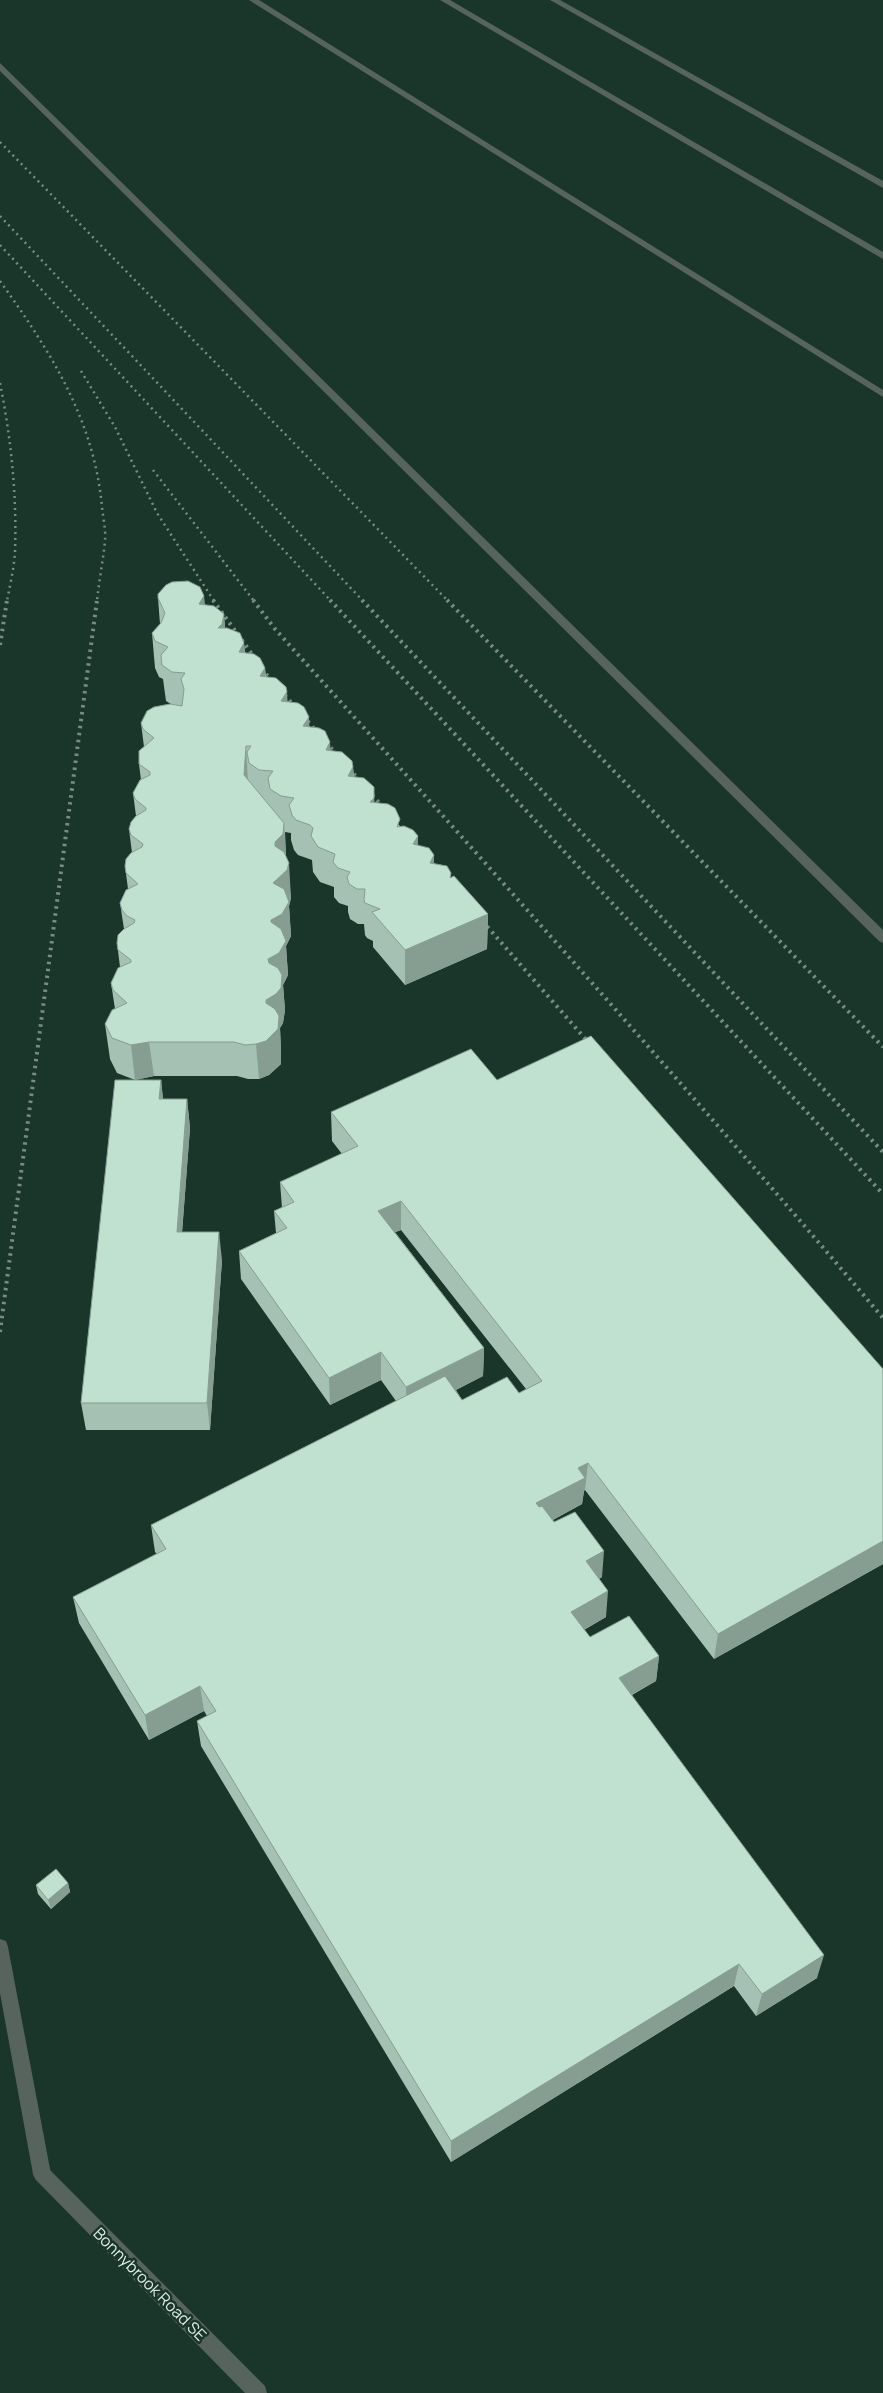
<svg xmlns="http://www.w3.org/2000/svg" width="883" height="2393" font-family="Manrope,sans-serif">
	<rect width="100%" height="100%" fill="#1a352a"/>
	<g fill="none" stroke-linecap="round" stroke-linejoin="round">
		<!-- service -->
		<g fill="#57645d" fill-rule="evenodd">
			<path d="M249 0H259L883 390V397Z"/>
			<path d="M440 0H450L883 252V259Z"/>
			<path d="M550 0H560L883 181V188Z"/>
			<path d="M0 63 883 930V943L879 941 0 71Z"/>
			<path d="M0 1939 6 1941 8 1947 51 2174 48 2180 42 2183 36 2180 33 2174 0 1993Z"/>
		</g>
		<!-- minor -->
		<path fill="#57645d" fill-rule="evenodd" d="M42 2165 48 2168 265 2386 267 2393H245L36 2180 33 2174 36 2168Z"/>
		<!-- rail-far1 -->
		<g stroke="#778d83" stroke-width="2.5" stroke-dasharray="2 4" stroke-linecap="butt">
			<path d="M0 142 448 601"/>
			<path d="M0 216 363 601"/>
			<path d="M0 245 331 601"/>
			<path d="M0 281C50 351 94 419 102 507 103 518 106 530 105 541 103 561 99 581 97 601"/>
			<path d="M81 371 115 427 157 513 214 601"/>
			<path d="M0 383C11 438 17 495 15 552 14 568 10 585 7 601"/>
			<path d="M153 470 254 601"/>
		</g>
		<!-- rail -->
		<g stroke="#778d83" stroke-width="4" stroke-dasharray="2.5 4.5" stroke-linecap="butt">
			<path d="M213 600 267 675 389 814"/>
			<path d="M253 600 275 629C480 857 685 1084 883 1318"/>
			<path d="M330 600 883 1194"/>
			<path d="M362 600 883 1152"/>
			<path d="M447 600 883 1047"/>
			<path d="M0 645 7 600"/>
			<path d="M478 916 595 1050"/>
			<path d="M0 1332 97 600"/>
		</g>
	</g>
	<!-- wall -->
	<g fill="#a5c1b3" fill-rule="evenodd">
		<path d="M158 598 205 605 224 614 225 628 244 643 245 652 265 668 266 676 287 702 309 717V726L330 751 353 767 354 776 375 803 400 826 418 836V845L434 863 451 873V877L488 914 487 949 405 985 373 947V941L367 938 365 935 364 924H358L350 919 348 912V906L339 903 334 897V887L320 882 313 872 312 860 298 855 294 850 291 840V833L285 832 286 856 291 898 289 906 291 936 286 946 288 975 283 985 285 1010 283 1023 280 1028 281 1051V1064L269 1075 259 1079H248L237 1076H154L135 1080 117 1073 110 1059 105 1024 115 1009 111 983 120 967 117 943 124 929 120 903 128 889 125 866 132 853 129 829 136 816 133 793 141 780 139 764 144 747 141 723 171 704 166 701 163 679 159 677 155 668 152 633 160 624Z"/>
		<path d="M161 1080 163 1099H187L190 1128 182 1232 222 1260 210 1430H86L81 1403Z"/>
		<path d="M497 1080 883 1369V1564L714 1659 585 1490 584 1491 582 1504 553 1520 602 1577 599 1579 606 1617 584 1630 590 1637 659 1656 656 1681 632 1695 817 1978 756 2016 734 1986 451 2162 201 1746 197 1721 207 1716 204 1711 149 1740 79 1623 73 1597 157 1554 155 1552 151 1525 396 1401 381 1380 330 1405 241 1279 239 1251 276 1233 274 1211 282 1208 280 1182 342 1154 332 1141 331 1112ZM401 1230 526 1389 519 1393 462 1400 456 1390 483 1376 484 1348 395 1232Z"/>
		<path d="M68 1883 70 1892 51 1909 38 1894 36 1885Z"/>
	</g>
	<!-- shaded-wall -->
	<g fill="#869d92">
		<path d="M204 596 208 631 199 604Z"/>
		<path d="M224 614 226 649 218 628Z"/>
		<path d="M244 643 246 679 239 652Z"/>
		<path d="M265 668 267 703 260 676Z"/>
		<path d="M287 692 289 727 281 701Z"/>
		<path d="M309 717 310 752 303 726Z"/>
		<path d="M330 742 332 777 326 750Z"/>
		<path d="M246 746 248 782 244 775Z"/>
		<path d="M353 767 355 802 348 776Z"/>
		<path d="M374 787 375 822 370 802Z"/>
		<path d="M284 823 286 858 289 863 291 898 289 906 291 936 286 946 288 975 283 985 285 1010 283 1023 280 1028 281 1051V1064L269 1075 259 1079 256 1044 266 1000 271 994 268 959 275 842Z"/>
		<path d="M418 836V872L413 844Z"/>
		<path d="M434 855V890L430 863Z"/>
		<path d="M488 914 487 949 405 985V950Z"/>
		<path d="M149 1042 154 1076 135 1080 131 1045Z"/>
		<path d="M161 1080 164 1109 159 1099Z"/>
		<path d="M187 1099 190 1128 180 1260 177 1232Z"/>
		<path d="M401 1201V1230L379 1239 378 1211Z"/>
		<path d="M219 1232 222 1260 210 1430 207 1403Z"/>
		<path d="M484 1348 483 1376 407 1415 406 1387Z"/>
		<path d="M381 1352V1380L330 1405 329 1378Z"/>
		<path d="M588 1463 585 1490 584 1491 582 1504 534 1530 536 1503 578 1468Z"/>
		<path d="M883 1541V1564L714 1659 718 1634Z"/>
		<path d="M604 1551 602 1577 583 1587 586 1561Z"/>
		<path d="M608 1591 606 1617 569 1638 571 1612Z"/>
		<path d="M659 1656 656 1681 616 1703 619 1678Z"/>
		<path d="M200 1686 204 1711 149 1740 145 1715Z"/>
		<path d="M68 1883 70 1892 51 1909 48 1900Z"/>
		<path d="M824 1955 817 1978 756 2016 762 1994Z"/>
		<path d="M739 1964 734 1986 451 2162V2141Z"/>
	</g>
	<!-- building -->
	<g fill="#c0e0d0" stroke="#869d92">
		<path d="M188 581 200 587 204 596 199 604 214 606 224 614 222 624 218 628H227L240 633 244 643 239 652 254 654 260 658 265 668 260 676 276 678 286 687 287 692 281 701 298 703 304 707 309 717 303 726 319 728 325 731 330 742 326 750 342 752 352 761 353 767 348 776 364 778 374 787V798L370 802 388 804 395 808 400 819 397 827 404 826 413 830 418 836 413 844 429 848 434 855 430 863 447 866 451 873 450 878 454 876 488 914 405 950 372 912 380 909 365 903 364 900 365 889H357L349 884 347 877 350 872 338 868 333 862 335 854 318 847 311 836 313 828 310 825 296 820 292 815 289 805 294 798 281 796 270 789 268 778 273 771 259 770 249 763 247 752 251 746H246L244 775 284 823 283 834 275 842V846L284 852 289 863 287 870 273 883 284 889 289 902 282 914 271 920V922L281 929 286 941 279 953 268 959 269 963 278 968 282 975 281 988 276 994 266 1000V1003L275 1009 279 1016 278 1029 266 1041 256 1044 245 1045 234 1042H149L131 1045 112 1038 105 1024 112 1010 127 1003 113 990 111 983 118 968 131 962V960L118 950 117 943 118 935 124 929 134 923 135 920 127 916 122 910 120 903 126 890 138 884 126 873 125 866 126 859 131 853 142 847 143 844 131 835 129 829 131 822 136 816 146 810V808L135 799 133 793 140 780 150 775V772L139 764V751L154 738 143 729 141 723 147 711 154 707 170 704 182 706 184 689 181 679 185 673 172 672 162 665 161 655 168 647 155 641 152 633 161 623 165 613 158 598V594L166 585 172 582Z"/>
		<path d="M591 1036 883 1369V1541L718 1634 588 1463 578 1468 585 1478 536 1503 539 1507 542 1506 554 1522 575 1512 604 1551 586 1561 608 1591 571 1612 590 1637 629 1616 659 1656 619 1678 824 1955 762 1994 739 1964 451 2141 197 1721 216 1711 200 1686 145 1715 73 1597 166 1549 151 1525 445 1376 462 1400 507 1377 519 1393 542 1381 401 1201 378 1211 484 1348 406 1387 381 1352 329 1378 239 1251 287 1228 274 1211 294 1202 280 1182 358 1146 331 1112 471 1049 497 1080Z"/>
		<path d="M115 1080H161L159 1099H187L177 1232H219L207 1403H81Z"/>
		<path d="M56 1869 68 1883 48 1900 36 1885Z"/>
	</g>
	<g text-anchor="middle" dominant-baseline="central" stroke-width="5" stroke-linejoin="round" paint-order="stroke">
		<!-- near-street labels -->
		<g font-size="16" fill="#dcece4" stroke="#1a352a">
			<text transform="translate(150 2284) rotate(45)">Bonnybrook Road SE</text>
		</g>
	</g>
</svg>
